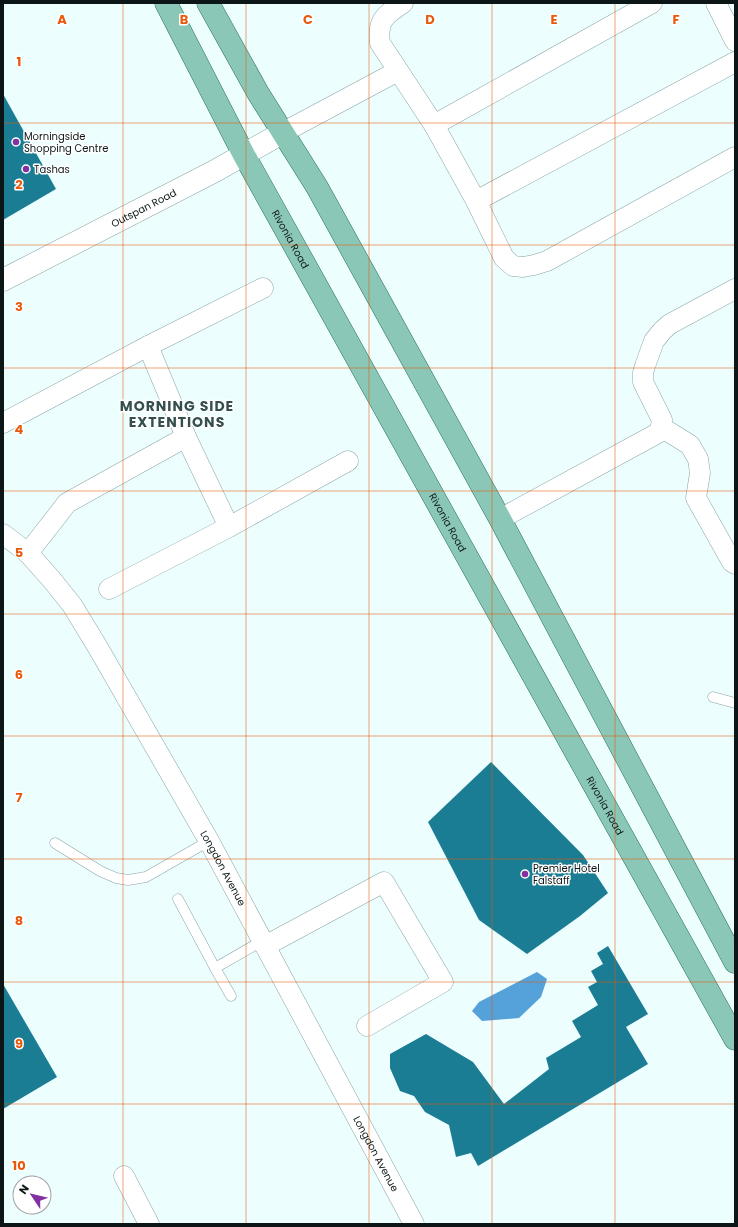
<svg xmlns="http://www.w3.org/2000/svg" width="738" height="1227" font-family="Poppins,sans-serif">
	<rect width="100%" height="100%" fill="#edfefe"/>
	<!-- water -->
	<path fill="#55a2db" d="M537 972 547 979 541 997 519 1018 482 1021 472 1011 479 1002Z"/>
	<!-- building -->
	<g fill="#1b7d94">
		<path d="M3 94 56 189 3 220Z"/>
		<path d="M491 762 583 855 608 893 580 916 527 954 479 920 428 822Z"/>
		<path d="M608 946 648 1014 626 1027 648 1064 478 1166 471 1153 456 1157 449 1125 425 1112 414 1096 400 1091 390 1068V1054L426 1034 473 1062 504 1104 549 1069 546 1058 581 1037 572 1021 598 1005 588 987 597 982 591 971 603 964 597 953Z"/>
		<path d="M3 984 57 1077 3 1109Z"/>
	</g>
	<g fill="none" stroke-linecap="round" stroke-linejoin="round">
		<defs>
			<g id="service">
				<path d="M713 697 735 703"/>
				<path d="M55 843 100 871 116 878 128 880 146 877 209 841"/>
				<path d="M178 899 215 968 262 941"/>
				<path d="M215 968 231 996"/>
			</g>
			<g id="minor">
				<path d="M403 3C385 15 377 20 380 43L434 125 476 201 504 258 513 266 523 267 534 265 547 261 735 157"/>
				<path d="M716 3 735 41"/>
				<path d="M434 125 652 3"/>
				<path d="M282 133 398 71"/>
				<path d="M476 201 735 62"/>
				<path d="M3 423 148 346 263 288"/>
				<path d="M661 427 690 445 698 459 700 473 696 498 732 562 735 564"/>
				<path d="M186 437 229 527"/>
				<path d="M500 519 658 433 661 427 662 420 643 382V373L645 366 654 341 663 330 670 324 735 289"/>
				<path id="s1" d="M3 534 28 553 52 580 72 605 97 646 209 841 414 1224"/>
				<path d="M28 553 67 503 186 437 148 346"/>
				<path d="M109 589 229 527 348 461"/>
				<path d="M265 946 384 882 443 982 367 1026"/>
				<path d="M124 1176 149 1224"/>
			</g>
			<g id="tertiary">
				<path id="s2" d="M3 280 215 171 282 133"/>
			</g>
			<g id="primary">
				<path id="s3" d="M166 3 244 155 735 1039"/>
				<path d="M208 3 258 93 317 187 500 519 735 962"/>
			</g>
		</defs>
		<!-- service casing -->
		<use href="#service" stroke="#89a4a4" stroke-width="11"/>
		<!-- minor casing -->
		<use href="#minor" stroke="#89a4a4" stroke-width="21"/>
		<!-- tertiary casing -->
		<use href="#tertiary" stroke="#89a4a4" stroke-width="23"/>
		<!-- primary casing -->
		<use href="#primary" stroke="#2c715e" stroke-width="23"/>
		<!-- service -->
		<use href="#service" stroke="#fff" stroke-width="10"/>
		<!-- minor -->
		<use href="#minor" stroke="#fff" stroke-width="20"/>
		<!-- tertiary -->
		<use href="#tertiary" stroke="#fff" stroke-width="22"/>
		<!-- primary -->
		<use href="#primary" stroke="#8bc7b6" stroke-width="22"/>
	</g>
	<!-- grid -->
	<path fill="none" stroke="#e8590c" stroke-width="1" stroke-opacity="0.55" d="M123 3V1224M246 3V1224M369 3V1224M492 3V1224M615 3V1224M3 123H735M3 245H735M3 368H735M3 491H735M3 614H735M3 736H735M3 859H735M3 982H735M3 1104H735"/>
	<!-- markers -->
	<g fill="#8131a1" stroke="#fff" stroke-width="1.5">
		<circle cx="16" cy="142" r="4"/>
		<circle cx="26" cy="169" r="4"/>
		<circle cx="525" cy="874" r="4"/>
	</g>
	<g text-anchor="middle" dominant-baseline="central" stroke-width="3" stroke-linejoin="round" paint-order="stroke">
		<!-- poi labels -->
		<g font-size="10" fill="#0c1616" stroke="#fff" text-anchor="start">
			<text x="24" y="136">Morningside<tspan x="24" dy="12">Shopping Centre</tspan></text>
			<text x="34" y="169">Tashas</text>
			<text x="533" y="868">Premier Hotel<tspan x="533" dy="12">Falstaff</tspan></text>
		</g>
		<!-- street labels -->
		<g font-size="10" fill="#0c1616" stroke="#fff">
			<text stroke="none"><textPath href="#s2" startOffset="158">Outspan Road</textPath></text>
			<text stroke="none"><textPath href="#s3" startOffset="267">Rivonia Road</textPath></text>
			<text stroke="none"><textPath href="#s3" startOffset="591">Rivonia Road</textPath></text>
			<text stroke="none"><textPath href="#s3" startOffset="915">Rivonia Road</textPath></text>
			<text stroke="none"><textPath href="#s1" startOffset="403">Longdon Avenue</textPath></text>
			<text stroke="none"><textPath href="#s1" startOffset="727">Longdon Avenue</textPath></text>
		</g>
		<!-- district labels -->
		<g font-size="14" font-weight="bold" letter-spacing="1" fill="#354e4e" stroke="#fff">
			<text x="177" y="406">MORNING SIDE<tspan x="177" dy="16">EXTENTIONS</tspan></text>
		</g>
	</g>
	<g font-size="13" text-anchor="middle" font-weight="bold" fill="#e8590c" stroke="#fff" stroke-width="3" stroke-linejoin="round" paint-order="stroke">
		<text x="62" y="24">A</text>
		<text x="184" y="24">B</text>
		<text x="308" y="24">C</text>
		<text x="430" y="24">D</text>
		<text x="554" y="24">E</text>
		<text x="676" y="24">F</text>
		<text x="19" y="66">1</text>
		<text x="19" y="189">2</text>
		<text x="19" y="311">3</text>
		<text x="19" y="434">4</text>
		<text x="19" y="557">5</text>
		<text x="19" y="679">6</text>
		<text x="19" y="802">7</text>
		<text x="19" y="925">8</text>
		<text x="19" y="1048">9</text>
		<text x="19" y="1170">10</text>
	</g>
	<!-- border -->
	<rect width="738" height="1227" fill="none" stroke="#0c1616" stroke-width="8"/>
	<!-- north arrow -->
	<g transform="translate(32 1195) rotate(305)"><circle r="19" fill="#ffffff" stroke="#9ea2a2"/>
	<path d="M0-3L7 15L0 10L-7 15Z" fill="#8131a1"/>
	<text y="-6" font-size="11" font-weight="bold" text-anchor="middle" fill="#0c1616">N</text>
	</g>
</svg>
